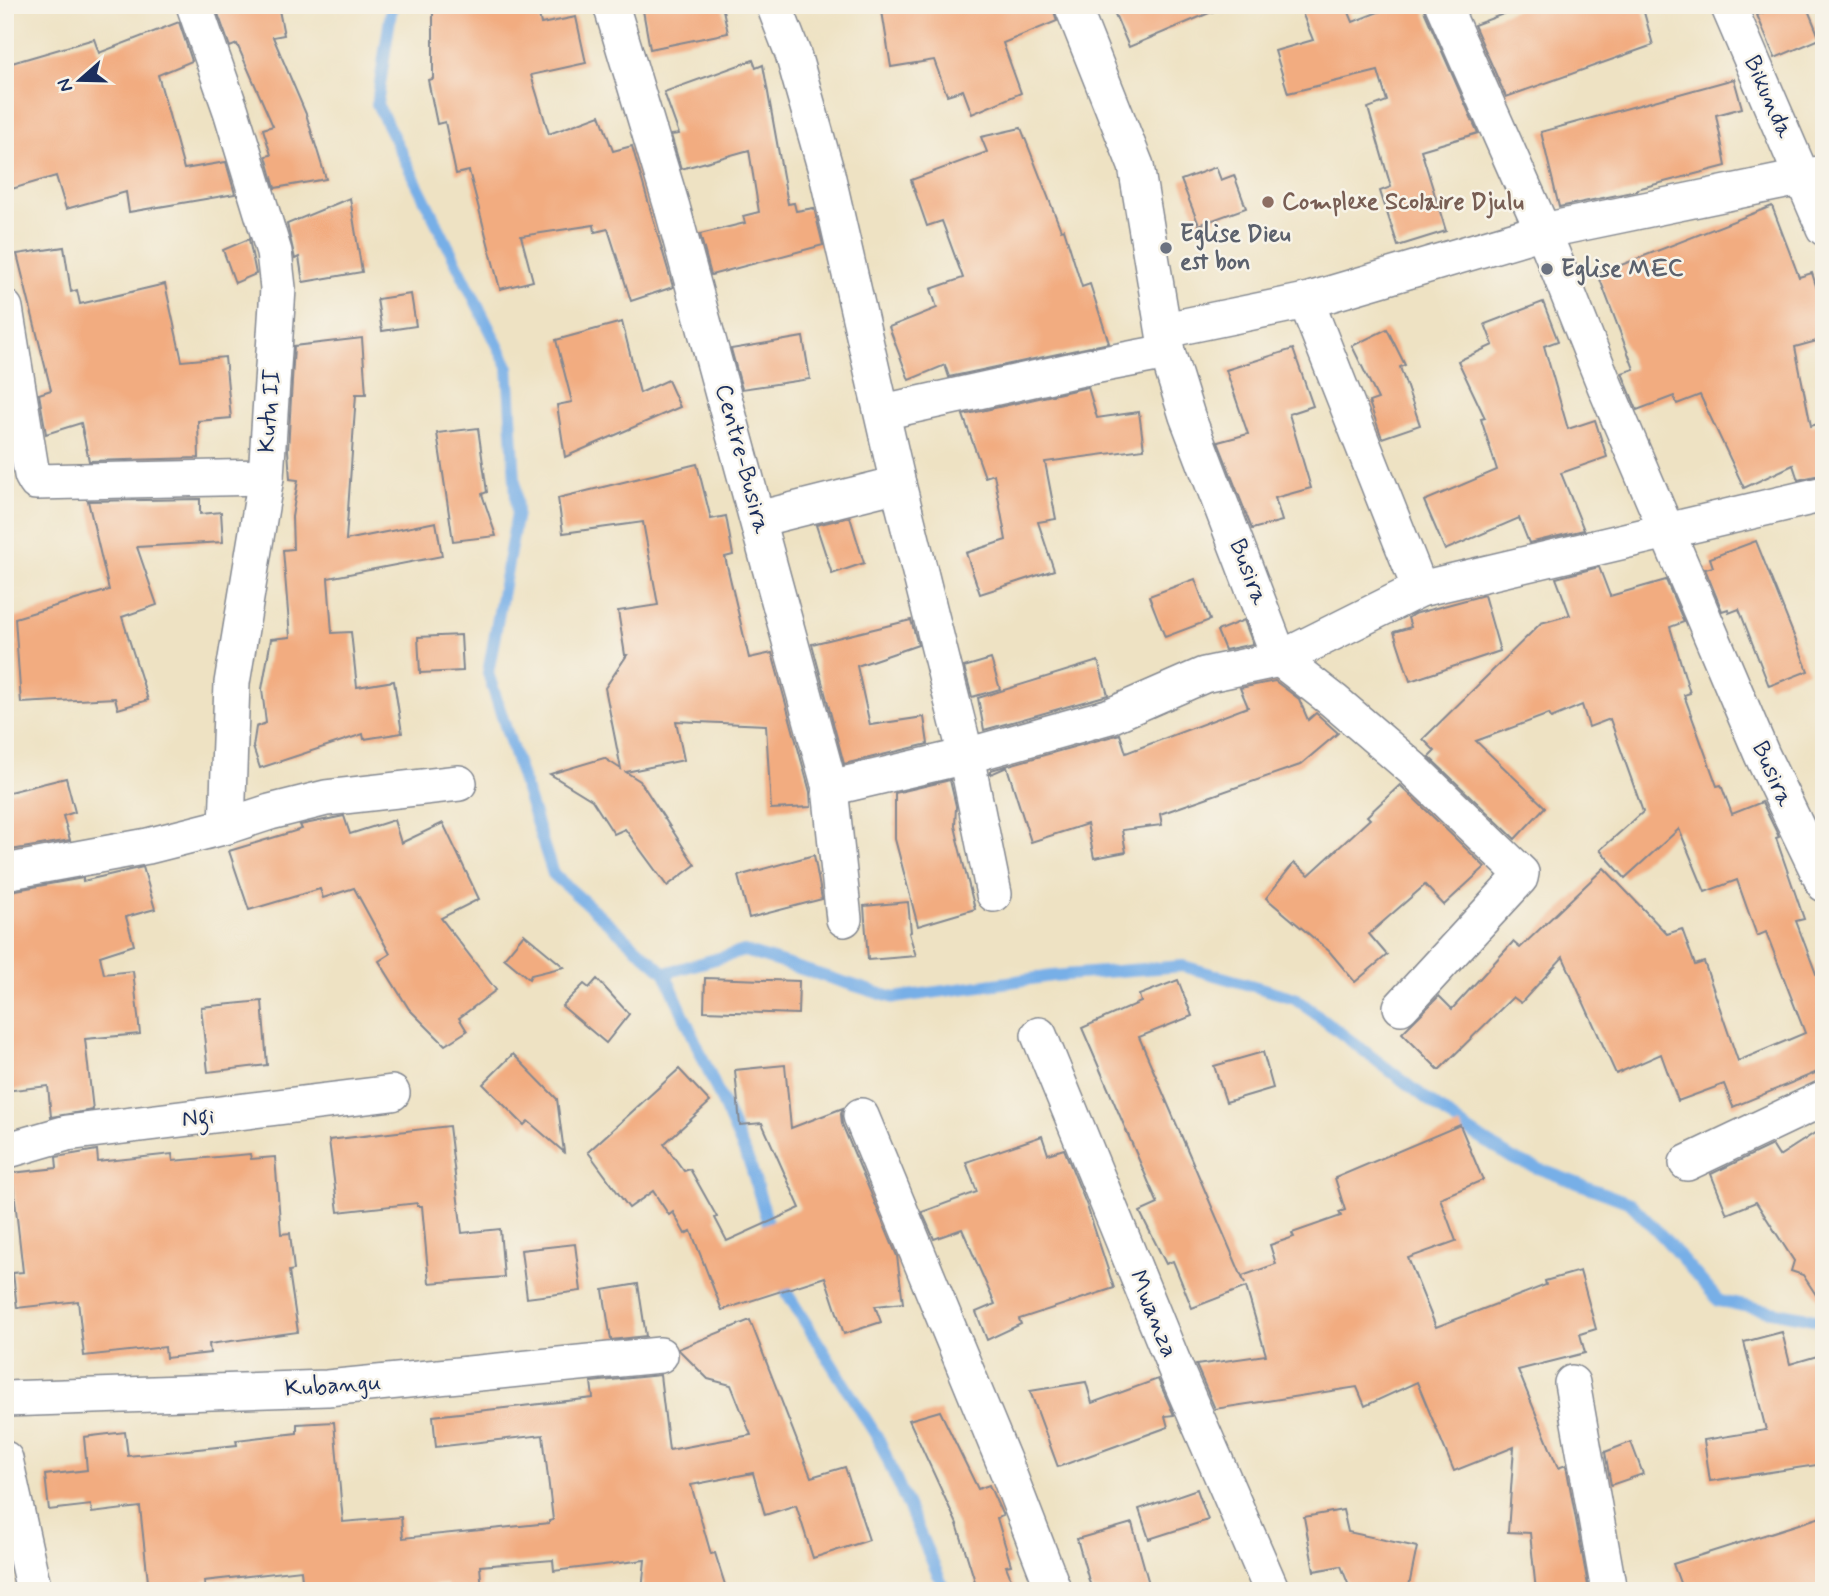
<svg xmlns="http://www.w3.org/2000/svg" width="1829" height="1596" font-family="Mynerve,sans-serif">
	<rect width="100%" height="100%" fill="#f7f3e8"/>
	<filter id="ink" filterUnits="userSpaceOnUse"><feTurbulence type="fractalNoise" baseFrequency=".0143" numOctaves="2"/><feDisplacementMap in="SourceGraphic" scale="14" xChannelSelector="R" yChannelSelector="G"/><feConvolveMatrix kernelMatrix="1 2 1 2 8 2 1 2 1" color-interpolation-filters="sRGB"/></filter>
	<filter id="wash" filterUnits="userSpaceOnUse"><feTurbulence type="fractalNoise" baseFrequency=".00686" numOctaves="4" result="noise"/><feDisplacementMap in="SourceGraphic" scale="28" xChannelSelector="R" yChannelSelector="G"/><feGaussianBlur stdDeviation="1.57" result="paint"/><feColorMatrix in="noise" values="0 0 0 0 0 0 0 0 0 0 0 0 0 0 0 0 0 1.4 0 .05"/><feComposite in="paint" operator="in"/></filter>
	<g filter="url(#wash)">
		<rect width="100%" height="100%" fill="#eee2c3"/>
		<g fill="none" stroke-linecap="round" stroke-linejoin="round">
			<!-- stream -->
			<g stroke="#77afe7" stroke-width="12">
				<path d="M392 5 377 104 508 366 517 513 488 673 553 874 665 973 744 951 894 998 1052 976 1183 966 1295 998 1466 1129 1513 1159 1630 1203 1665 1239 1719 1301 1824 1321"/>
				<path d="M665 973 751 1167 772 1237"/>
				<path d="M783 1275 787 1293 879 1440 945 1591"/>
			</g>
		</g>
		<g id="blocks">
			<!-- building -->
			<g fill="#f2ac80">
				<path d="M223 5H278L284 35 273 37 306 114 326 179 275 188 266 156 271 155 263 129 273 126 237 44 230 47 216 8Z"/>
				<path d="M433 5H537L541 24 576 17 586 63 531 75 549 134 600 115 613 151 632 146 673 287 631 301 608 229 595 232 594 225 521 236 533 281 500 289 469 171 456 174 445 122 437 124 428 80 433 79Z"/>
				<path d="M642 5H722L728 33 650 49Z"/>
				<path d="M881 5H1052L1057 21 1003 43 1021 93 972 114 963 90 947 95 934 60 891 67Z"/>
				<path d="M1111 5H1228L1129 47Z"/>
				<path d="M1299 5H1346L1353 22 1396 5H1423L1425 13 1478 133 1421 150 1446 231 1398 246 1380 191 1391 187 1368 108 1387 101 1378 71 1288 93 1275 51 1313 40Z"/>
				<path d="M1527 5H1642L1653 45 1506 97 1474 25Z"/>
				<path d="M1781 5H1806L1820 39 1775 58 1757 15Z"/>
				<path d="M179 22 192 61 158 75 184 169 226 162 235 194 129 212 126 192 66 209 56 176 5 191V65L94 39 99 53Z"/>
				<path d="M753 60 756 68 763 65 788 204 794 203 796 211 814 208 823 245 711 275 700 234 745 223 743 216 759 212 749 150 681 169 671 135 679 134 664 92Z"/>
				<path d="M1734 79 1742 108 1716 115 1726 166 1637 189V191L1559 207 1541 132Z"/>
				<path d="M1021 128 1061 230 1064 229 1082 287 1090 284 1109 343 949 377 945 365 909 380 889 327 937 308 931 289 963 278 942 221 927 226 911 180 987 152 981 137Z"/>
				<path d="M1216 167 1221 180 1234 175 1246 208 1199 225 1181 180Z"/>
				<path d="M350 198 362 272 303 282 299 257 295 259 287 224Z"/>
				<path d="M1772 206 1799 277 1812 273 1824 311V339L1795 347 1811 426 1824 422V474L1798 480 1793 465 1744 488 1700 395 1677 404 1674 396 1637 410 1622 373 1634 369 1598 274Z"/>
				<path d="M249 239 256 274 235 283 223 250Z"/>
				<path d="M64 247 71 292 77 290 80 304 165 284 182 361 225 357 231 418 198 421 199 458 89 461 81 423 46 434 39 394 51 390 17 254Z"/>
				<path d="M411 294 416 326 382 331 377 299Z"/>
				<path d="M1543 302 1558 341 1544 346 1568 429 1595 420 1607 457 1561 473 1584 530 1529 543 1519 518 1445 550 1424 501 1497 470 1481 419 1485 418 1458 361 1493 345 1485 324Z"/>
				<path d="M622 322 640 393 668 380 680 407 565 457 557 405 572 402 556 340Z"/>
				<path d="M1387 329 1405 365 1400 367 1420 425 1382 438 1369 402 1378 399 1352 346Z"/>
				<path d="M803 337 810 379 742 389 731 349Z"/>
				<path d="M362 338 366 394H356L346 540 436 522 442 556 328 578 332 633 351 632 357 687 394 681 402 733 364 739 363 734 260 768 253 747 256 727 266 723 262 689 271 639 290 637 283 550 293 549 292 517 298 480 290 479 288 450 294 346Z"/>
				<path d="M1293 349 1313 406 1289 414 1311 488 1275 498 1282 521 1252 529 1218 442 1248 434 1226 370Z"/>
				<path d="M1088 387 1097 418 1139 412 1144 449 1045 462 1056 519 1038 522 1054 570 980 594 966 553 1006 540 994 474 985 477 963 415Z"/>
				<path d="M478 428 487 492 482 494 496 536 453 541 437 433Z"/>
				<path d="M697 464 711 519 726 516 733 555 725 557 749 658 772 653 810 792 811 807 771 809 766 725 676 721 684 760 626 772 640 781 695 865 667 886 625 829 614 834 592 800 550 774 604 758 621 769 605 688 627 655H625L618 611 658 605 643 522 563 533 558 498Z"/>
				<path d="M200 499V514L221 512 223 542 137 547 157 605 122 617 148 700 118 709 115 698 21 703 15 618 109 590 88 501Z"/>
				<path d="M850 517 864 563 832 574 816 525Z"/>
				<path d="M1756 541 1808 671 1769 686 1739 609 1729 613 1728 609 1722 611 1705 569 1713 567 1710 558Z"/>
				<path d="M1599 567 1610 596 1666 580 1684 622 1670 627 1690 693 1684 695 1717 786 1721 785 1732 814 1762 802 1779 837 1776 838 1804 919 1796 921 1818 979 1824 977V1074L1820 1071 1733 1107 1724 1084 1678 1101 1661 1054 1616 1074 1563 957 1521 1003 1513 997 1439 1070 1402 1033 1439 996 1452 1009 1513 942 1520 948 1604 868 1667 934 1682 929 1695 965 1704 962 1738 1061 1805 1033 1766 932 1757 936 1737 880 1705 892 1679 829 1625 878 1600 850 1643 812 1610 719 1589 727 1582 705 1551 718 1549 714 1476 741 1545 807 1515 839 1429 757 1435 751 1423 739 1541 623 1570 615 1556 578Z"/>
				<path d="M1195 579 1210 620 1165 637 1149 596Z"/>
				<path d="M1484 595 1500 651 1410 681 1394 632 1411 627 1408 618 1414 614Z"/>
				<path d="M911 620 918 645 857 666 870 725 924 717 928 744 844 764 812 644Z"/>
				<path d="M1244 620 1253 644 1225 650 1217 631Z"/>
				<path d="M461 635 463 671 420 673 418 637Z"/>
				<path d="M991 659 1000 689 972 697 964 667Z"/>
				<path d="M1098 661 1108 695 984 730 978 698Z"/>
				<path d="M1275 681 1299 699 1308 720 1316 713 1338 733 1300 765 1160 814 1162 825 1122 830 1126 852 1094 858 1087 824 1031 842 1007 767 991 774V770L1120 734 1126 753 1248 707 1240 688Z"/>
				<path d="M66 778 75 812 63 816 70 840 5 851V793Z"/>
				<path d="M950 780 956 806 955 826 958 839H957L975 909 918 926 895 839V793Z"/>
				<path d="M1400 785 1485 867 1444 905 1425 885 1369 934 1387 955 1355 982 1329 951 1266 898 1294 863 1309 875 1370 819 1367 816Z"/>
				<path d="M344 816 350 834 394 820 401 843 443 823 479 899 441 918 496 990 459 1018 467 1031 445 1045 409 1009 379 961 390 954 354 888 323 898 320 889 249 910 229 851 302 829 300 825Z"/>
				<path d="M814 855 822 899 749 918 738 876Z"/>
				<path d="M143 867 155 909 126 917 134 945 100 956 104 974 133 971 140 1034 85 1039 93 1110 51 1117 48 1086 5 1091V892L83 878V881Z"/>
				<path d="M908 902 911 932 909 933 916 956 868 960 864 906Z"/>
				<path d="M524 934 564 967 531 975 529 979 504 958Z"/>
				<path d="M705 978 799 981 798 1014 704 1011Z"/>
				<path d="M597 979 629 1014 606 1043 562 1006 584 984 589 988Z"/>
				<path d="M1178 980 1192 1016 1139 1037 1245 1284 1242 1276 1276 1264 1270 1245 1294 1237 1292 1233 1341 1216 1339 1212 1345 1210 1335 1178 1460 1125 1483 1180 1440 1198 1456 1241 1408 1258 1436 1327 1546 1285 1545 1281 1580 1271 1596 1329 1580 1334 1585 1353 1518 1370 1558 1468 1566 1465 1589 1591H1536L1530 1533 1508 1532 1514 1447 1454 1471 1417 1382 1365 1406 1357 1387 1215 1409 1196 1365 1266 1355 1246 1287 1192 1308 1173 1261 1166 1264 1140 1212 1158 1204 1082 1028 1141 1002 1139 995Z"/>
				<path d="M262 1001 267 1065 208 1072 201 1007Z"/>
				<path d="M1263 1052 1273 1088 1226 1102 1214 1066Z"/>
				<path d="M513 1054 557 1099 564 1152 528 1121 524 1125 483 1084Z"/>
				<path d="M785 1065 791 1128 843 1108 841 1114 842 1124 897 1256 903 1303 875 1306 881 1322 844 1334 825 1277 722 1310 691 1231 685 1234 673 1212 669 1215 653 1191 629 1208 588 1152 679 1069 710 1102 664 1144 684 1171 690 1169 717 1217 715 1218 727 1241 800 1208 762 1123 740 1125 735 1070Z"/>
				<path d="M449 1126 462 1233 500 1229 504 1277 429 1283 422 1206H417V1203L338 1212 329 1140Z"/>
				<path d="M1824 1127V1307L1803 1275 1791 1271 1794 1261 1756 1202 1727 1214 1711 1174 1772 1145 1779 1156Z"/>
				<path d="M1042 1136 1048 1154 1064 1149 1087 1206 1114 1288 1019 1319 1021 1324 987 1340 976 1312 995 1304 962 1229 934 1239 922 1212 977 1192 966 1162Z"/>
				<path d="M97 1150 98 1162 172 1154 173 1161 250 1154 251 1159 275 1157 281 1234 290 1233 294 1270 289 1271 298 1332 209 1344 210 1353 166 1358 165 1347 84 1356 78 1301 17 1308 13 1273 23 1272 12 1173 57 1168 56 1157Z"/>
				<path d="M575 1244 581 1291 527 1298 521 1250Z"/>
				<path d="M638 1284 646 1336 611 1340 603 1290Z"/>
				<path d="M750 1320 811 1477 845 1467 869 1540 813 1558 796 1505 765 1515 753 1473 691 1485 711 1554 715 1553 727 1591H642L645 1560 554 1571 553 1560 480 1566 482 1591H448L447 1584 377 1591H303L301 1570 204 1581 205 1591H149L140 1507 92 1513 91 1505 49 1510 45 1475 87 1470 84 1437 125 1432 128 1456 237 1445 236 1440 297 1433V1424L334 1422 343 1522 401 1517 403 1538 549 1523V1521L553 1520 543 1435 436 1447 433 1416 593 1398 591 1382 660 1375 669 1450 751 1435 731 1385 708 1379 678 1349Z"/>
				<path d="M1782 1332 1790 1364 1824 1354V1464L1710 1481 1704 1440 1766 1430 1744 1342Z"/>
				<path d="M1158 1379 1174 1415 1165 1416 1168 1427 1058 1467 1030 1391 1086 1382 1092 1403Z"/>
				<path d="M940 1411 978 1489 989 1485 1003 1516 997 1518 1011 1565 1006 1566 1016 1591H978L957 1524 909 1420Z"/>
				<path d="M1631 1442 1643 1474 1611 1485 1605 1452Z"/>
				<path d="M1197 1489 1208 1520 1149 1539 1139 1509Z"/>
				<path d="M1343 1510 1348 1532 1417 1547 1408 1591H1351L1341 1566 1314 1571 1304 1517Z"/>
				<path d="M1824 1516V1591H1683L1673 1564Z"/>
				<path d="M1132 1523 1151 1591H1092L1077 1539Z"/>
			</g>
		</g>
	</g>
	<g filter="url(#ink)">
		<use href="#blocks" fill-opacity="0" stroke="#848890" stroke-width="2"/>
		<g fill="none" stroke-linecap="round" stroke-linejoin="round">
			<defs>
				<g id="minor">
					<path d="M194 5 231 111 274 252 278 288 266 477 232 683 227 826"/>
					<path d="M611 5 672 207 830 788 844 919"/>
					<path d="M774 5 793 54 827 174 898 484 966 756 994 894"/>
					<path d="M1072 5 1136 166 1167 352 1187 416 1280 659 1334 701 1413 769 1521 873 1520 878 1401 1007"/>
					<path d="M1443 5 1543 231 1605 386 1762 755 1824 884"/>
					<path d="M1728 5 1824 228"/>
					<path d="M1306 301 1420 589"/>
					<path d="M5 308 32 475 36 482 266 477"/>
					<path d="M1165 330 1306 301 1543 231 1824 173"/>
					<path d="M883 412 1083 368 1167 352"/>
					<path d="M758 519 898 484"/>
					<path d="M830 788 966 756 1110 716 1204 675 1280 659 1420 589 1824 494"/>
					<path d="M5 872 148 846 227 826 270 812 326 798 459 783"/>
					<path d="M1039 1035 1179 1377 1272 1591"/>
					<path d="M861 1116 1008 1472 1054 1591"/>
					<path d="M5 1151 67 1133 392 1093"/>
					<path d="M1687 1163 1824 1098"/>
					<path d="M1572 1383 1609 1591"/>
					<path d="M5 1399 327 1388 660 1355"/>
					<path d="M5 1459 34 1591"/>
				</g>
			</defs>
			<!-- minor casing -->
			<use href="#minor" stroke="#848890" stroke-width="38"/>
			<!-- minor -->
			<use href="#minor" stroke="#fff" stroke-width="35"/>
		</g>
	</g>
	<!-- markers -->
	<circle fill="#8d6e63" stroke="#f7f3e8" stroke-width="2.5" cx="1268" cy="202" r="7"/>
	<g fill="#6b7280" stroke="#f7f3e8" stroke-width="2.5">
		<circle cx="1166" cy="248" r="7"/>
		<circle cx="1547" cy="269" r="7"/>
	</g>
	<g text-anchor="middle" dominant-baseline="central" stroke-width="5" stroke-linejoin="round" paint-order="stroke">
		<!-- street labels -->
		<g font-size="24" fill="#1b2f5e" stroke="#f7f3e8">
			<text transform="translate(1768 97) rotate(66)">Bikunda</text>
			<text transform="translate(270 411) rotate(-86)">Kutu II</text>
			<text transform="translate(742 459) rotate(75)">Centre-Busira</text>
			<text transform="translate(1248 572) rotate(69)">Busira</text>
			<text transform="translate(1772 774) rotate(66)">Busira</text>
			<text transform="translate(198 1118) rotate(-6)">Ngi</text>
			<text transform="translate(1153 1314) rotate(68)">Mwanza</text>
			<text transform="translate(333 1386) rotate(-4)">Kubangu</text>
		</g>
		<!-- education labels -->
		<g font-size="24" font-weight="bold" fill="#785e54" stroke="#f7f3e8" text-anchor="start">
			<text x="1282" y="202">Complexe Scolaire Djulu</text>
		</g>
		<!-- worship labels -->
		<g font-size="24" font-weight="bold" fill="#5b616d" stroke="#f7f3e8" text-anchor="start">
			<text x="1180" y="234">Eglise Dieu<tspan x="1180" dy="28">est bon</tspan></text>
			<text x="1561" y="269">Eglise MEC</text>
		</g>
	</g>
	<!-- margin -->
	<rect width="1829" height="1596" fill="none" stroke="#f7f3e8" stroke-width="28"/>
	<!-- north arrow -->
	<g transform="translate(80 80) rotate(250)" stroke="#f7f3e8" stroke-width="5" paint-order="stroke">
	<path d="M0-5L12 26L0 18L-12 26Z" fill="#1b2f5e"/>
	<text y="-10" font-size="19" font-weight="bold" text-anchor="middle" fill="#1b2f5e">N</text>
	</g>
</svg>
